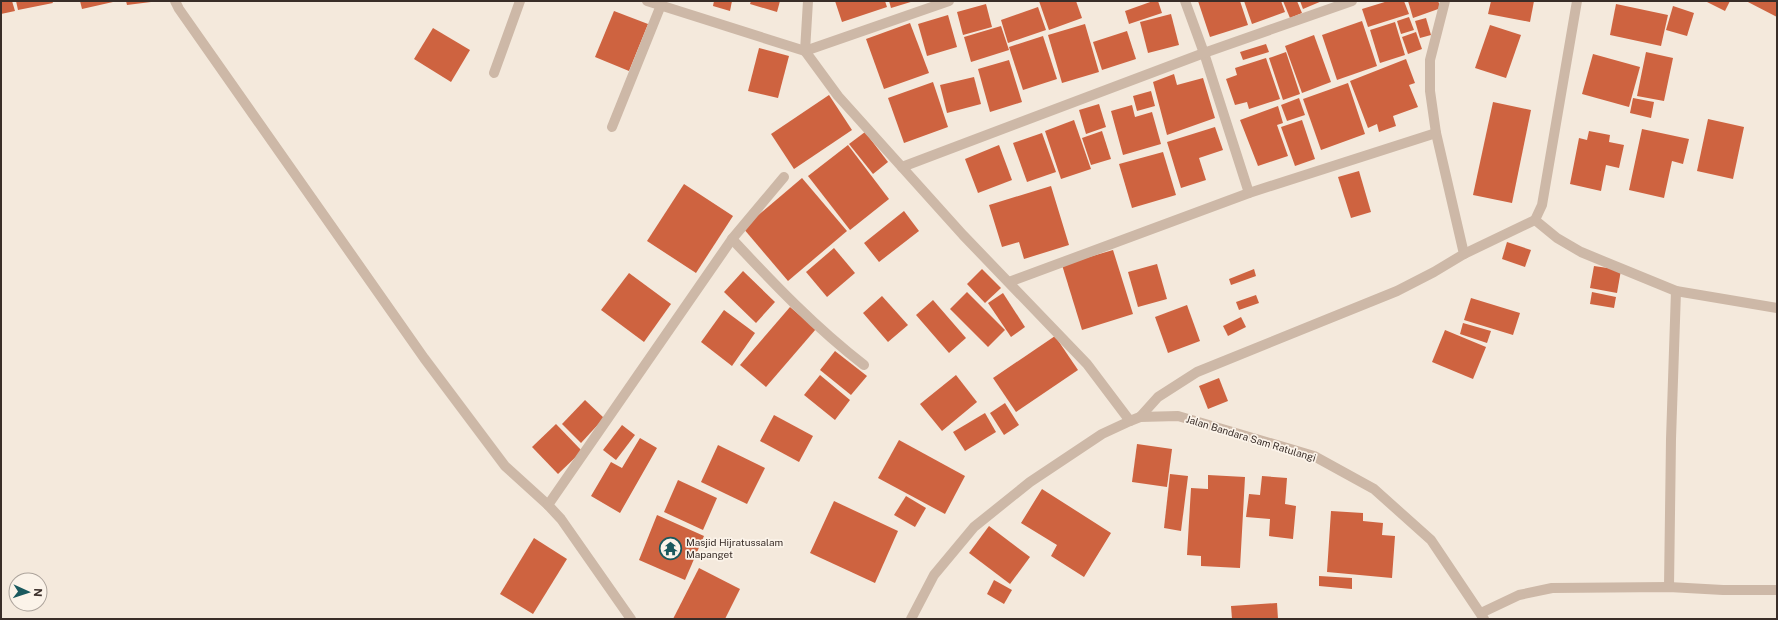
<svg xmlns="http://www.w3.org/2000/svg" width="1778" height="620" font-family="'Public Sans',sans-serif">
	<rect width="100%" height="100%" fill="#f4e9dc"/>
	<!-- building -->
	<g fill="#ce6340">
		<path d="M1 1H12L15 11 1 14Z"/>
		<path d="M16 1H52L53 3 18 10Z"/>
		<path d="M80 1H113V2L82 9Z"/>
		<path d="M126 1H151V2L127 5Z"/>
		<path d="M714 1H732L730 11 713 6Z"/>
		<path d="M751 1H780L777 12 750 4Z"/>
		<path d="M835 1H885L887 7 842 22Z"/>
		<path d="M889 1H914L891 8Z"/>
		<path d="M1039 1H1076L1082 18 1049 30Z"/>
		<path d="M1153 1H1158L1162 13 1129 24 1125 11Z"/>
		<path d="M1198 1H1240L1248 25 1210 37Z"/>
		<path d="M1244 1H1281L1285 12 1252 24Z"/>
		<path d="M1283 1H1297L1302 13 1290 18Z"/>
		<path d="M1300 1H1322L1303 9Z"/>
		<path d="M1388 1H1404L1409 14 1368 27 1362 9Z"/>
		<path d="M1408 1H1438L1441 8 1413 18Z"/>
		<path d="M1491 1H1534L1530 22 1488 14Z"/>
		<path d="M1705 1H1730L1725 11Z"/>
		<path d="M1746 1H1777V17Z"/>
		<path d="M986 4 992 27 963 35 957 12Z"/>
		<path d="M1616 4 1668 15 1661 46 1610 35Z"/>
		<path d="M1673 6 1694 13 1687 36 1666 30Z"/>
		<path d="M1038 7 1046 30 1008 43 1001 20Z"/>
		<path d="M614 11 648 24 629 71 595 57Z"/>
		<path d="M1171 14 1179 45 1148 53 1140 22Z"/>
		<path d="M948 15 957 47 927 56 918 24Z"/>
		<path d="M1409 17 1414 30 1401 34 1397 21Z"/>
		<path d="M1426 18 1431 35 1420 38 1415 21Z"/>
		<path d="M1362 21 1377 66 1337 80 1322 35Z"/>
		<path d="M1395 22 1405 55 1380 63 1370 30Z"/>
		<path d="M910 23 929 73 884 89 866 39Z"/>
		<path d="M1085 24 1099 72 1062 83 1048 35Z"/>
		<path d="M1490 25 1521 35 1506 78 1475 68Z"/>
		<path d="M1001 26 1009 50 971 62 964 37Z"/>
		<path d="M433 28 470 50 451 82 414 59Z"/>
		<path d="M1127 31 1136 59 1102 70 1093 42Z"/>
		<path d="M1416 32 1422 49 1408 54 1402 37Z"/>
		<path d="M1314 35 1331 82 1302 93 1285 46Z"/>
		<path d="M1043 36 1057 79 1023 90 1009 47Z"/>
		<path d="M1266 44 1269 52 1243 60 1240 52Z"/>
		<path d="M759 48 789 56 778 98 748 91Z"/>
		<path d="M1286 52 1300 94 1283 100 1269 58Z"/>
		<path d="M1646 52 1673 58 1664 101 1637 96Z"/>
		<path d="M1593 54 1640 67 1629 107 1582 94Z"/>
		<path d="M1266 58 1280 99 1249 109 1247 102 1235 105 1226 79 1237 75 1235 68Z"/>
		<path d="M1406 59 1415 83 1409 85 1418 107 1393 116 1396 126 1379 132 1377 124 1368 128 1350 81Z"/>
		<path d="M1009 60 1022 102 990 112 978 69Z"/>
		<path d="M1174 74 1177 85 1203 78 1215 118 1167 135 1153 82Z"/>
		<path d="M974 77 981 104 947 113 940 85Z"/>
		<path d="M933 82 948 127 904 143 888 98Z"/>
		<path d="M1348 83 1365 134 1321 150 1303 99Z"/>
		<path d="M1151 91 1155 106 1137 111 1133 96Z"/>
		<path d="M829 95 852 130 794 169 771 134Z"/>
		<path d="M1299 98 1305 115 1287 121 1281 105Z"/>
		<path d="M1633 98 1654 102 1651 118 1630 113Z"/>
		<path d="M1493 102 1531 110 1512 203 1473 195Z"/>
		<path d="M1099 104 1106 127 1086 134 1079 110Z"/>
		<path d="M1132 105 1135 117 1152 112 1161 144 1123 155 1111 111Z"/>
		<path d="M1278 106 1283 123 1277 125 1288 156 1258 166 1240 120Z"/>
		<path d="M1708 119 1744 127 1733 179 1697 171Z"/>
		<path d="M1074 120 1091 169 1061 179 1045 131Z"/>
		<path d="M1302 120 1315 159 1295 166 1281 127Z"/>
		<path d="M1215 127 1223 150 1199 158 1206 180 1181 188 1167 142Z"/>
		<path d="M1642 129 1689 139 1683 164 1672 161 1664 198 1629 190Z"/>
		<path d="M1102 131 1111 159 1091 165 1082 138Z"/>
		<path d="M1589 131 1610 135 1609 142 1624 145 1619 168 1606 165 1601 191 1570 184 1579 138 1587 140Z"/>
		<path d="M865 132 888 162 873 174 849 144Z"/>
		<path d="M1042 133 1056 172 1027 182 1013 143Z"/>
		<path d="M848 145 889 199 850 230 808 176Z"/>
		<path d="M999 145 1012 180 978 193 965 159Z"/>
		<path d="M1163 152 1176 195 1132 208 1119 164Z"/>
		<path d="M1359 171 1371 212 1351 218 1338 177Z"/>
		<path d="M802 178 847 231 788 281 743 228Z"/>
		<path d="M684 184 733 216 696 273 647 241Z"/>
		<path d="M1051 186 1069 245 1024 259 1019 242 1002 247 989 205Z"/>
		<path d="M904 211 919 231 879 262 864 243Z"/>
		<path d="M1507 242 1531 250 1525 267 1502 259Z"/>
		<path d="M834 248 855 273 827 297 806 272Z"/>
		<path d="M1113 250 1133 314 1082 330 1062 265Z"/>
		<path d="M1157 264 1167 299 1138 307 1128 272Z"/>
		<path d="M1594 266 1621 270 1617 293 1590 288Z"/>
		<path d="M982 269 1001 288 985 303 967 284Z"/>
		<path d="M1254 269 1256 276 1231 285 1229 279Z"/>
		<path d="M743 271 775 302 756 323 724 292Z"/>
		<path d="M629 273 671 304 644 342 601 310Z"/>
		<path d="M967 292 1005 330 988 347 950 309Z"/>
		<path d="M1592 292 1616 297 1614 308 1590 304Z"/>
		<path d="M1003 293 1025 327 1011 337 988 303Z"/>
		<path d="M1256 295 1259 303 1239 310 1236 302Z"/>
		<path d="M882 296 908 325 888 342 863 313Z"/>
		<path d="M1471 298 1520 313 1513 335 1464 320Z"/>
		<path d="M933 300 966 338 949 353 916 315Z"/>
		<path d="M1187 305 1200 341 1168 353 1155 317Z"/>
		<path d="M790 307 816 329 766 387 740 365Z"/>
		<path d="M724 310 755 333 732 366 701 342Z"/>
		<path d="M1241 317 1246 327 1228 336 1223 326Z"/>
		<path d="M1463 323 1491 331 1487 343 1460 334Z"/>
		<path d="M1445 330 1486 347 1473 379 1432 362Z"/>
		<path d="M1055 336 1078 370 1016 412 993 378Z"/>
		<path d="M835 351 867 376 851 395 820 370Z"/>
		<path d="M820 375 850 400 835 420 804 395Z"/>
		<path d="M956 375 977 402 942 431 920 404Z"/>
		<path d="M1219 378 1228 401 1208 409 1199 386Z"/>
		<path d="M585 400 604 418 581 443 562 424Z"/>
		<path d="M1005 403 1019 425 1004 435 990 413Z"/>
		<path d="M985 413 996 432 965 451 953 432Z"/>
		<path d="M774 415 813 436 799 462 760 441Z"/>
		<path d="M556 424 582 451 558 474 532 447Z"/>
		<path d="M622 425 635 435 616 460 603 450Z"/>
		<path d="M640 438 657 448 620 513 591 496 611 462 622 468Z"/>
		<path d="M899 440 965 476 945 514 878 478Z"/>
		<path d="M1137 444 1172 449 1167 487 1132 482Z"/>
		<path d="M718 445 765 468 747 504 701 482Z"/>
		<path d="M1170 474 1188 476 1181 531 1164 528Z"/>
		<path d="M1208 475 1245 477 1240 568 1201 566V556L1187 555 1191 488 1208 489Z"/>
		<path d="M1262 476 1287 478 1285 504 1296 506 1293 539 1269 536 1270 519 1246 517 1249 494 1260 495Z"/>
		<path d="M678 480 717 498 703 530 664 512Z"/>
		<path d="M1042 489 1111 533 1084 577 1051 556 1057 545 1021 523Z"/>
		<path d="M906 496 926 508 915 527 894 515Z"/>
		<path d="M834 501 898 531 875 583 810 553Z"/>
		<path d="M1331 511 1363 513V521L1383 523 1382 535 1395 536 1392 578 1327 572Z"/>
		<path d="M657 515 704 536 685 580 639 560Z"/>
		<path d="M989 526 1030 557 1010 584 969 553Z"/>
		<path d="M534 538 567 559 533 614 500 594Z"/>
		<path d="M699 568 740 589 725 619H673Z"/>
		<path d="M1319 576 1352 578V589L1319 586Z"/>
		<path d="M994 580 1012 590 1004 604 987 594Z"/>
		<path d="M1277 603 1278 619H1232L1231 606Z"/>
	</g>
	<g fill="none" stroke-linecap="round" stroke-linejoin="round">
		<!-- street -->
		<g stroke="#cdb8a7" stroke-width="10">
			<path d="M175 1 179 9 424 358 505 466 548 505"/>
			<path d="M647 1 805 51 949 1"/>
			<path d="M808 1 805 51 838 96 963 235 1087 364 1130 421"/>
			<path d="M1185 1 1204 53 1249 193"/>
			<path d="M494 73 520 1"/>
			<path d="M612 127 661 5"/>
			<path d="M902 167 1204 53 1352 1"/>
			<path d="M1535 220 1557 238 1581 252 1676 291 1777 308"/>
			<path d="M732 239C774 284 815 327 864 365"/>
			<path d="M1464 254 1535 220 1542 205 1577 1"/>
			<path d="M1009 282 1249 193 1436 133"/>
			<path d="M1140 417 1158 397 1197 372 1397 291 1434 272 1464 254 1436 133 1430 91V60L1445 1"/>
			<path d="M1669 587 1671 439 1676 291"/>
			<path d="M1481 613 1519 595 1552 588 1669 587 1723 590H1777"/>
			<path d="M631 619 561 519 548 505 732 239 784 177"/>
			<path d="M911 619 934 575 974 527 1030 482 1102 434 1130 421 1140 417 1178 416 1314 456 1374 489 1431 540 1484 619"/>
		</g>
	</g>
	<!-- icons -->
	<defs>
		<symbol id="temple-ring" viewBox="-11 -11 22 22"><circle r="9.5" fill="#fbf3e9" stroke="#1a595e" stroke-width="1.5"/><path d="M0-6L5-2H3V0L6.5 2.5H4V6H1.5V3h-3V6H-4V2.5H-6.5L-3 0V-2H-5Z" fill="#1a595e"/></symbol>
	</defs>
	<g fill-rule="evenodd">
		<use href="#temple-ring" x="658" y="536" width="25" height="25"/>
	</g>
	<g text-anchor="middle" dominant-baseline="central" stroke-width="3.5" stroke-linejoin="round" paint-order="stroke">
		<!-- street labels -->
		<g font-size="10" fill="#392d28" stroke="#fbf3e9">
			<text transform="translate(1251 438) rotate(17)">Jalan Bandara Sam Ratulangi</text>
		</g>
		<!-- poi labels -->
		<g font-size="10" fill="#392d28" stroke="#fbf3e9" text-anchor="start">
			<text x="686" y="542">Masjid Hijratussalam<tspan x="686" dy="12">Mapanget</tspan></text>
		</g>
	</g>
	<!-- border -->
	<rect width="1778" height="620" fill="none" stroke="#392d28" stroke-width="4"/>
	<!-- north arrow -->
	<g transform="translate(28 592) rotate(93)"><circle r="19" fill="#fbf3e9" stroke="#ada49c"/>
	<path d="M0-3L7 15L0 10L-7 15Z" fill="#1a595e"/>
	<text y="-6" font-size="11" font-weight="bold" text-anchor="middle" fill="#392d28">N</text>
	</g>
</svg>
